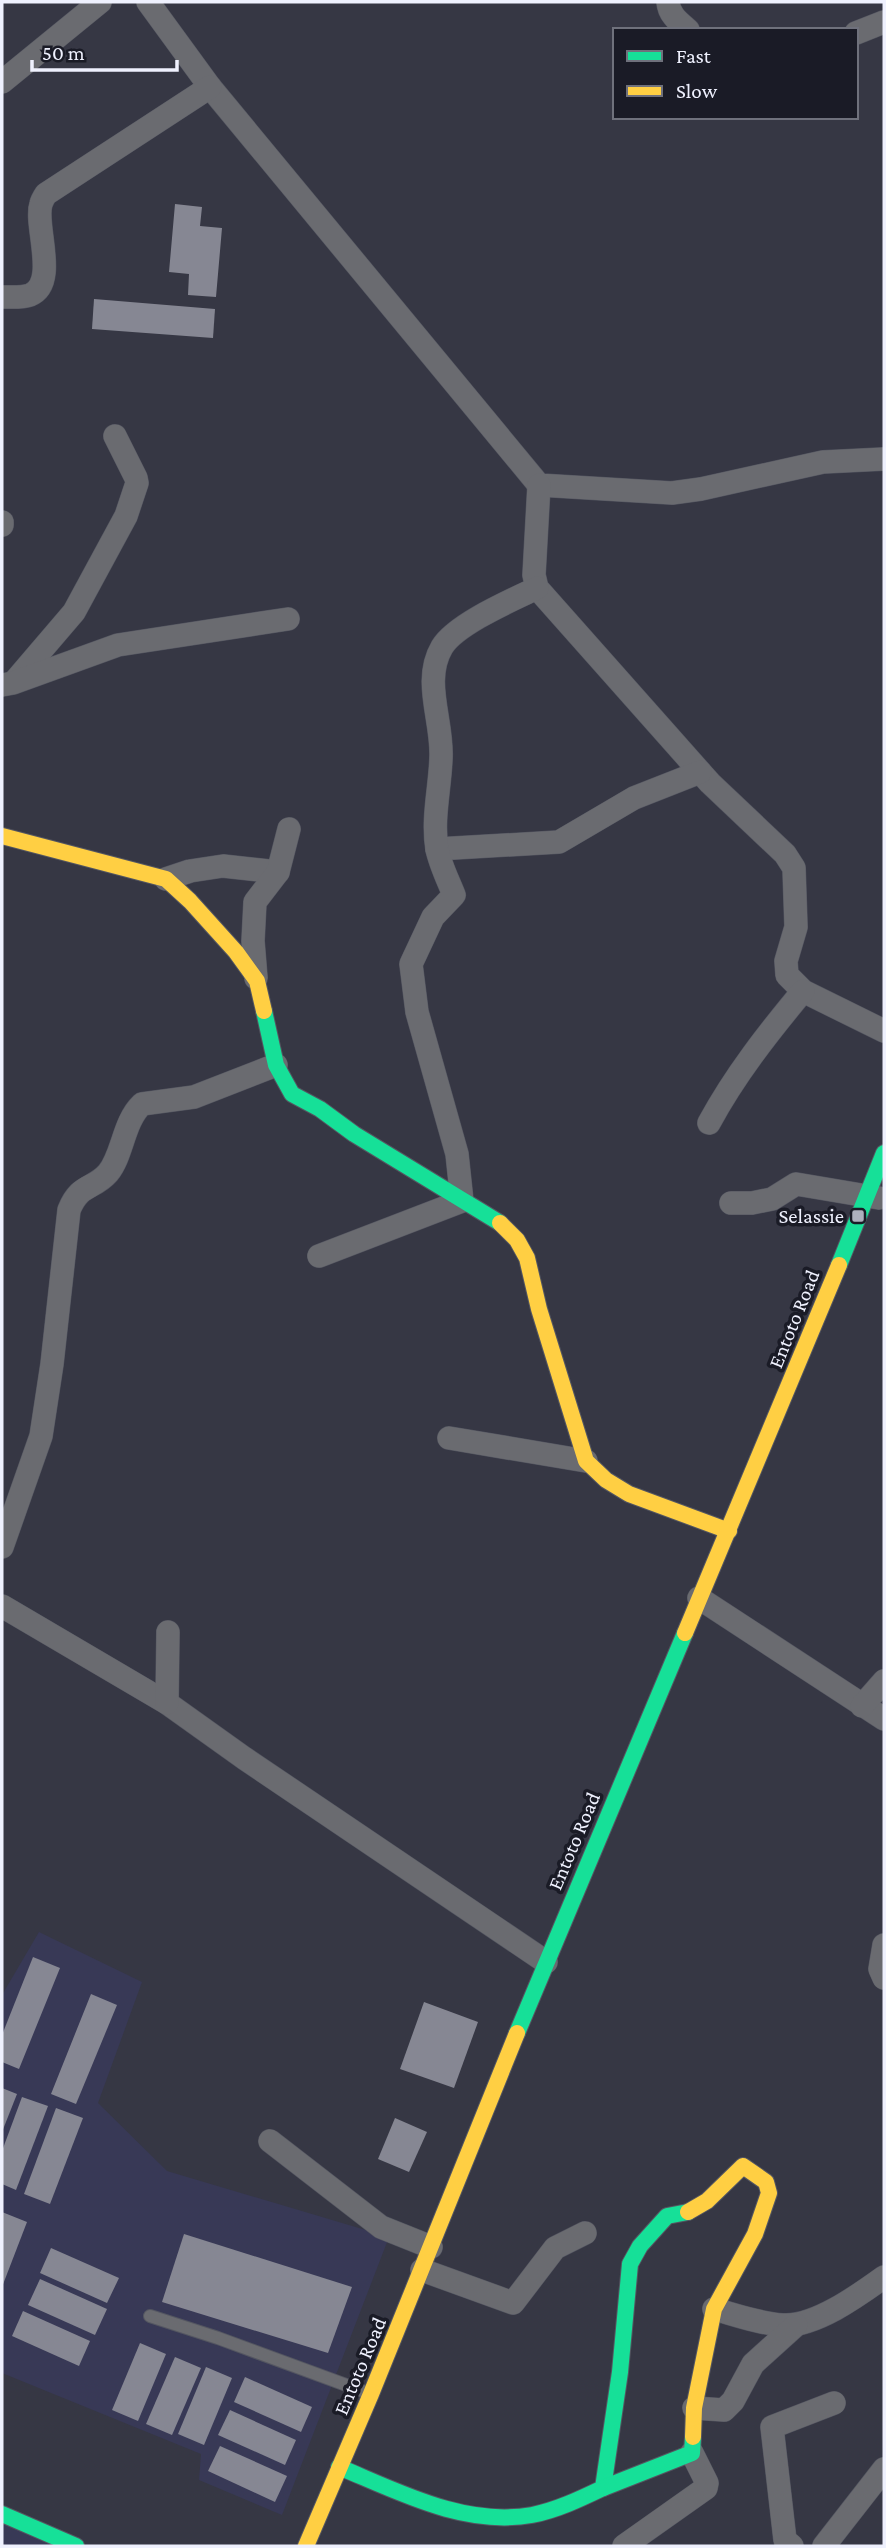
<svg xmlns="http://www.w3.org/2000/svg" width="886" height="2548" font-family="'Crimson Pro',serif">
	<rect width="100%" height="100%" fill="#363744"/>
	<!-- built -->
	<g fill="#383956">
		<path d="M39 1932 142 1982 98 2103 167 2171 389 2237 282 2515 199 2480 201 2454 2 2373V1995Z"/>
		<path d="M2 2521 55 2546H2Z"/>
	</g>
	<!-- building -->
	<g fill="#868793">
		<path d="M175 204 202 207 200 226 222 228 216 297 188 295 189 274 169 272Z"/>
		<path d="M94 299 215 309 213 338 92 329Z"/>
		<path d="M33 1957 60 1968 19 2069 2 2062V2035Z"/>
		<path d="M91 1994 117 2005 76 2104 51 2094Z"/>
		<path d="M424 2002 478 2022 454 2088 400 2069Z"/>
		<path d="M2 2088 17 2094 2 2132Z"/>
		<path d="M22 2097 48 2106 16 2190 2 2184V2151Z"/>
		<path d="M56 2108 83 2118 50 2204 24 2194Z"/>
		<path d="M395 2118 427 2132 409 2172 378 2159Z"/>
		<path d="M2 2212 27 2222 2 2287Z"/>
		<path d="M184 2234 352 2287 328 2353 162 2302Z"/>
		<path d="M51 2248 119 2278 107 2303 40 2273Z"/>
		<path d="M40 2279 107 2309 95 2335 28 2305Z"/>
		<path d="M23 2311 90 2341 79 2366 12 2336Z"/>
		<path d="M140 2343 166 2354 138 2421 112 2410Z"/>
		<path d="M175 2357 201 2368 172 2435 146 2424Z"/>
		<path d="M206 2367 232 2378 204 2445 178 2434Z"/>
		<path d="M245 2377 312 2407 301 2432 234 2402Z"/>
		<path d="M230 2410 296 2440 285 2465 218 2435Z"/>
		<path d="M220 2446 287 2476 275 2502 208 2471Z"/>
	</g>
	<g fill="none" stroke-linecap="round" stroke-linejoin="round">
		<defs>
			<path id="lane" d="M150 2316 218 2338 368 2393"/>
			<g id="street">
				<path d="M148 2 210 87 539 485 672 493 701 489 823 462 884 459"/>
				<path d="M668 2C669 15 679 22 688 30"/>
				<path d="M856 33 884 22"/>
				<path d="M2 82 100 2"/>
				<path d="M2 297C11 297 22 298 30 295 59 283 34 225 41 204 42 200 44 197 46 194L210 87"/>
				<path d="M539 485 534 575 537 588 710 783 785 854 794 868 796 927 786 961 787 975 803 991 884 1031"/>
				<path d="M2 522V525"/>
				<path d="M15 681 74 612 126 516 137 483 136 478 115 436"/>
				<path d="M2 685 13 683 118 645 288 619"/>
				<path d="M437 849 559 842 634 798 700 772"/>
				<path d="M166 879 190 871 223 866 278 872"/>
				<path d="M256 978 253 941 255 902 278 872 289 829"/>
				<path d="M709 1123C735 1075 768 1033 803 991"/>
				<path d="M731 1203H752L772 1199 796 1184 879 1198"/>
				<path d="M319 1256 462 1201 457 1154 417 1012 411 964 433 917 454 895C448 880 440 864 437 849 432 819 440 788 441 758 443 721 422 681 442 647 456 624 512 600 537 588"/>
				<path d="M449 1438 586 1461"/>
				<path d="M2 1547 41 1436 52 1364 69 1210C80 1183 93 1190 108 1173 123 1155 123 1122 142 1104L194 1097 276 1065"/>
				<path d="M699 1598 884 1719"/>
				<path d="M2 1606 167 1703 244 1758 546 1962"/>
				<path d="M167 1703 168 1632"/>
				<path d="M862 1706 884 1681"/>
				<path d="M884 1945 880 1969 884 1978"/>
				<path d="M270 2141 381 2227 431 2247"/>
				<path d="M422 2270 513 2303 555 2248 585 2233"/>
				<path d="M714 2309C736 2315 761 2324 783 2325 815 2327 859 2295 884 2277"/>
				<path d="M694 2408 724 2410 733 2401 753 2364 796 2325"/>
				<path d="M624 2546 706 2488 707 2483 692 2453"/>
				<path d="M792 2546 785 2540 772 2427 834 2403"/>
				<path d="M824 2546 884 2469"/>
			</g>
			<g id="fast">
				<path d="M264 1011 276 1065 292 1094 320 1109 354 1134 500 1223"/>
				<path d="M839 1265 884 1153"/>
				<path d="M517 2033 685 1633"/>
				<path d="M339 2467C399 2492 465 2527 532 2515 557 2510 580 2499 603 2488L620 2372 630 2264 640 2246 667 2216 688 2212"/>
				<path d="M603 2488 692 2453 693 2437"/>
				<path d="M2 2514 76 2546"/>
			</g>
			<g id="slow">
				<path d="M2 836 166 879 190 901 236 952 257 981 264 1011"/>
				<path d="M500 1223 517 1240 527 1258 539 1309 586 1461 606 1480 629 1494 729 1531"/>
				<path d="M685 1633 839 1265"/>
				<path d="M688 2212 707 2201 743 2166 766 2182 769 2193 755 2234 714 2309 694 2408 693 2437"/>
				<path d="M306 2546 371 2394 517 2033"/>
			</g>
		</defs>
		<!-- lane casing -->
		<use href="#lane" stroke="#545661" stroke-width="14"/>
		<!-- street casing -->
		<use href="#street" stroke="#545661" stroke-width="24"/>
		<!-- fast casing -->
		<use href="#fast" stroke="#545661" stroke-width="18"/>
		<!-- slow casing -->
		<use href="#slow" stroke="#545661" stroke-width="18"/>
		<!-- lane -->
		<use href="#lane" stroke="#6a6b70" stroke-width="12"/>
		<!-- street -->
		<use href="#street" stroke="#6a6b70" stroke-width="23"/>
		<!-- fast -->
		<use href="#fast" stroke="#16e098" stroke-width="16"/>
		<!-- slow -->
		<use href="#slow" stroke="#ffcf43" stroke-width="16"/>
	</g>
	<!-- markers -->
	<rect fill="#aeb0bd" stroke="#1a1b26" stroke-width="2.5" x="851" y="1209" width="14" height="14" rx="3.5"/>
	<g text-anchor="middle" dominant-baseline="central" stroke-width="7" stroke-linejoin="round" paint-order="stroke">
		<!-- poi labels -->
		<g font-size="21" fill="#eff1fe" stroke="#1a1b26" text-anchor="end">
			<text x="844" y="1216">Selassie</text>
		</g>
		<!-- street labels -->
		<g font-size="21" fill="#eff1fe" stroke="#1a1b26">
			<text transform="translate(794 1319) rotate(-68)">Entoto Road</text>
			<text transform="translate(574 1841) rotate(-67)">Entoto Road</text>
			<text transform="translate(360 2366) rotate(-67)">Entoto Road</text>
		</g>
	</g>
	<!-- border -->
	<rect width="886" height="2548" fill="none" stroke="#eff1fe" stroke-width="7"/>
	<!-- legend -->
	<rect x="613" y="28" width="245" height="91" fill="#1a1b26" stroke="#6f717c" stroke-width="2"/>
	<rect x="627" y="51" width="35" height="10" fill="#16e098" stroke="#6f717c" stroke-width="2"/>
	<text x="676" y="63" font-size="21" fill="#eff1fe">Fast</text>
	<rect x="627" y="86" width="35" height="10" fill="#ffcf43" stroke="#6f717c" stroke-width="2"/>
	<text x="676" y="98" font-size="21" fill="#eff1fe">Slow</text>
	<!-- scale -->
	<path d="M32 60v10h145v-10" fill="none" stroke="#eff1fe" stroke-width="3.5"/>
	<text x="42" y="60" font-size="21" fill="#eff1fe" stroke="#1a1b26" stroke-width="5" paint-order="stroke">50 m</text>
</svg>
